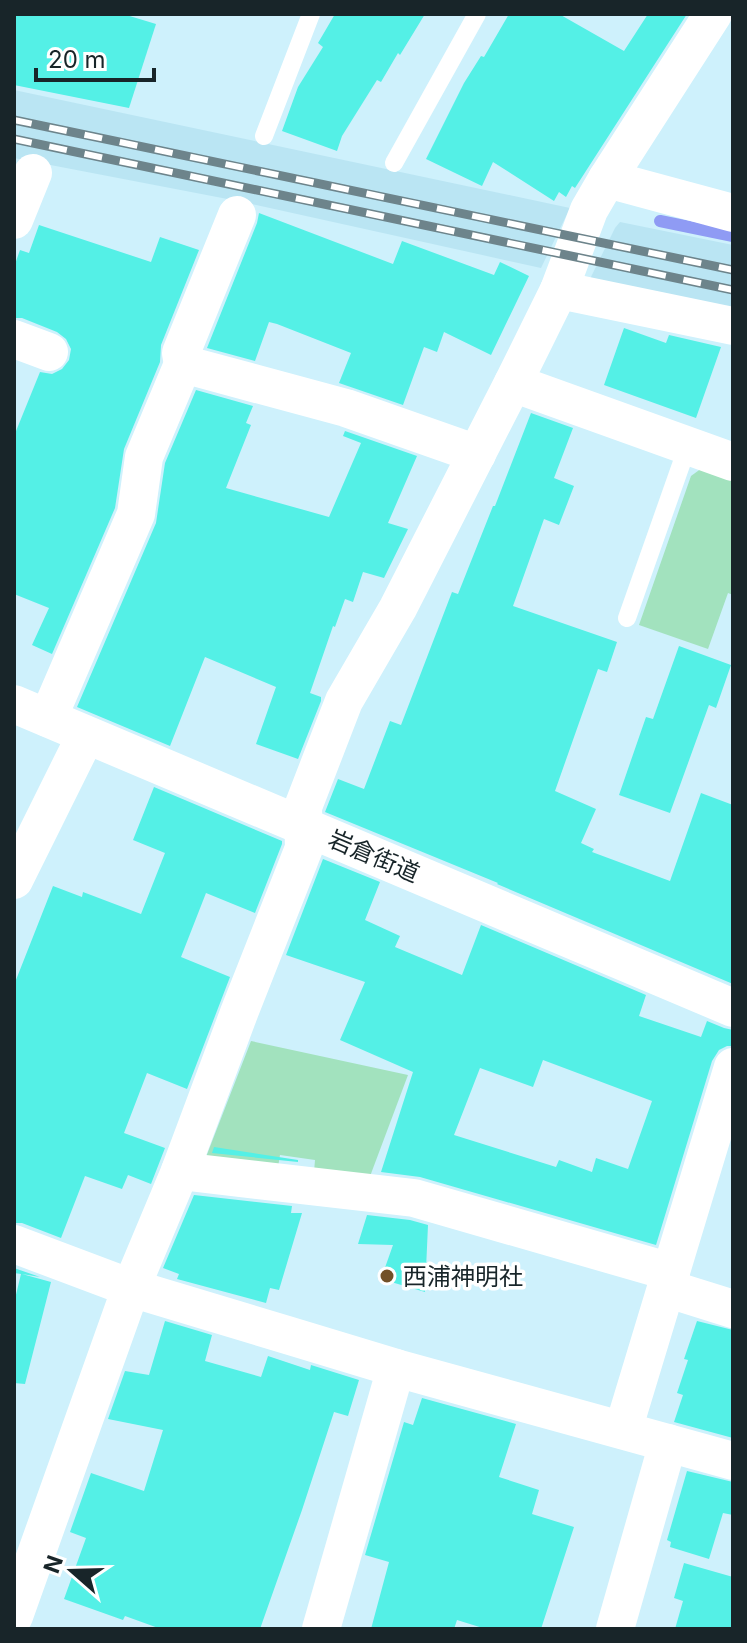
<svg xmlns="http://www.w3.org/2000/svg" width="747" height="1643" font-family="Inter,'Noto Sans JP',sans-serif">
	<rect width="100%" height="100%" fill="#cef1fc"/>
	<!-- built -->
	<g fill="#bae5f3">
		<path d="M14 90 570 208 541 268 243 202 14 158Z"/>
		<path d="M620 222 733 245V311L590 279 615 228Z"/>
	</g>
	<!-- green -->
	<g fill="#a2e2be">
		<path d="M702 468 733 479V595L728 593 708 649 639 625 691 476Z"/>
		<path d="M251 1041 408 1075 369 1179 314 1172 315 1160 280 1155 278 1167 206 1157Z"/>
	</g>
	<g fill="none" stroke-linecap="round" stroke-linejoin="round">
		<!-- stream -->
		<path stroke="#8f9bf4" stroke-width="12" d="M660 221 733 236"/>
	</g>
	<!-- building -->
	<g fill="#54f0e6" fill-rule="evenodd">
		<path d="M14 14H123L156 24 129 108 14 85Z"/>
		<path d="M335 14H425L400 55 398 53 381 82 377 80 342 136 337 151 282 131 298 87 323 47 318 43Z"/>
		<path d="M509 14H559L624 51 648 14H687L575 188 572 186 566 197 559 192 554 201 493 162 482 186 426 159 464 83 481 56 484 57Z"/>
		<path d="M259 213 393 264 402 241 494 275 500 262 529 276 491 355 444 332 437 352 424 347 403 405 339 383 351 353 277 324 269 322 255 361 207 348 257 223Z"/>
		<path d="M39 225 151 262 160 237 199 250 161 345 160 362 124 449 115 508 52 654 32 645 49 608 14 594V436L40 372 52 374 62 369 69 360 71 349 66 339 57 332 22 318H14V267L20 250 29 253Z"/>
		<path d="M624 328 666 343 669 335 721 347 696 418 604 385Z"/>
		<path d="M196 390 253 406 246 423 251 425 226 488 329 517 361 443 343 436 345 431 417 456 388 523 408 529 384 578 363 572 353 602 345 599 335 627 333 626 310 693 321 697V701L298 759 256 744 276 687 205 657 170 746 77 707 156 523 165 463Z"/>
		<path d="M531 413 573 428 554 478 574 486 559 525 544 519 513 606 617 642 607 672 598 669 555 791 596 809 581 843 594 849 592 852 670 881 701 793 733 805V984L497 884 498 883 325 812 338 779 364 789 390 721 401 725 452 592 458 594 493 506H495Z"/>
		<path d="M679 646 731 665 716 708 709 705 670 813 619 795 646 717 653 719Z"/>
		<path d="M154 787 282 841V844L255 913 206 893 181 957 230 977 187 1089 147 1073 124 1133 165 1148 151 1184 128 1175 122 1189 85 1176 61 1238 22 1223H14V985L53 886 82 897 83 892 141 914 165 853 133 840Z"/>
		<path d="M323 859 380 882 365 920 400 936 395 947 462 975 481 925 646 995 639 1016 701 1037 707 1021 724 1028 733 1030V1046H727L719 1050 712 1061 656 1245 420 1177 381 1172 413 1072 340 1040 365 982 286 955ZM543 1060 652 1101 628 1169 596 1158 592 1172 559 1160 556 1167 454 1135 480 1068 533 1087Z"/>
		<path d="M214 1147 298 1160V1162L212 1153Z"/>
		<path d="M194 1195 292 1206 291 1213H302L279 1290 270 1288 266 1303 177 1279 179 1274 163 1268Z"/>
		<path d="M367 1215 410 1220 428 1225 425 1292 381 1279 393 1245 358 1244Z"/>
		<path d="M14 1268 40 1277 22 1274 51 1282 25 1384 14 1383V1303L21 1274 14 1273Z"/>
		<path d="M165 1321 212 1335 205 1361 261 1377 268 1356 310 1370 311 1365 359 1380 348 1416 334 1412 302 1510 260 1629H161L125 1616 123 1620 64 1599 86 1538 70 1532 91 1473 144 1491 163 1430 108 1419 125 1371 149 1375Z"/>
		<path d="M697 1321 733 1330V1438L674 1422 683 1395 677 1393 688 1360 684 1359Z"/>
		<path d="M422 1398 516 1424 499 1477 539 1490 532 1514 574 1527 541 1629H486L457 1620 454 1629H371L389 1562 365 1555 404 1422 413 1425Z"/>
		<path d="M687 1471 733 1482V1515L723 1513 709 1559 670 1547 671 1542 667 1540Z"/>
		<path d="M684 1563 733 1577V1629H675L683 1601 674 1598Z"/>
	</g>
	<g fill="none" stroke-linecap="round" stroke-linejoin="round">
		<!-- service -->
		<g stroke="#fff" stroke-width="18">
			<path d="M264 136 311 14"/>
			<path d="M394 163 477 14"/>
			<path d="M627 618 688 445"/>
		</g>
		<!-- minor -->
		<g stroke="#fff" stroke-width="38">
			<path d="M607 179 733 213"/>
			<path d="M14 220 33 173"/>
			<path d="M559 290 733 326"/>
			<path d="M14 339 49 352"/>
			<path d="M183 364 181 353 237 215"/>
			<path d="M513 383 733 462"/>
			<path d="M14 704 733 1008"/>
			<path d="M48 718 136 514 144 457 183 364 346 408 477 454"/>
			<path d="M14 880 86 735"/>
			<path d="M180 1171 414 1198 671 1272"/>
			<path d="M14 1244 131 1288 287 1335 396 1368 733 1461"/>
			<path d="M666 1288 733 1309"/>
			<path d="M623 1430 733 1067"/>
			<path d="M14 1616 131 1288 180 1171 239 1013 304 848 303 807 344 701 398 608 513 383 559 290 589 210 607 179 713 14"/>
			<path d="M321 1629 396 1368"/>
			<path d="M615 1629 668 1443"/>
		</g>
		<defs>
			<g id="rail">
				<path d="M14 120 733 270"/>
				<path d="M14 139 733 290"/>
			</g>
		</defs>
		<!-- rail casing -->
		<use href="#rail" stroke="#6d848b" stroke-width="9"/>
		<!-- rail -->
		<use href="#rail" stroke="#fff" stroke-width="6" stroke-dasharray="18" stroke-linecap="butt"/>
	</g>
	<!-- markers -->
	<circle fill="#725128" stroke="#fff" stroke-width="3" cx="387" cy="1276" r="8"/>
	<g text-anchor="middle" dominant-baseline="central" stroke-width="7" stroke-linejoin="round" paint-order="stroke">
		<!-- street labels -->
		<g font-size="24" fill="#182529" stroke="#fff">
			<text transform="translate(374 856) rotate(23)">岩倉街道</text>
		</g>
		<!-- poi labels -->
		<g font-size="24" fill="#182529" stroke="#fff" text-anchor="start">
			<text x="403" y="1276">西浦神明社</text>
		</g>
	</g>
	<!-- border -->
	<rect width="747" height="1643" fill="none" stroke="#182529" stroke-width="32"/>
	<!-- north arrow -->
	<g transform="translate(72 1571) rotate(290)" stroke="#ffffff" stroke-width="6" paint-order="stroke">
	<path d="M0-6L14 30L0 20L-14 30Z" fill="#182529"/>
	<text y="-12" font-size="22" font-weight="bold" text-anchor="middle" fill="#182529">N</text>
	</g>
	<!-- scale -->
	<path d="M36 68v12h118v-12" fill="none" stroke="#182529" stroke-width="4"/>
	<text x="48" y="68" font-size="24" fill="#182529" stroke="#ffffff" stroke-width="6" paint-order="stroke">20 m</text>
</svg>
